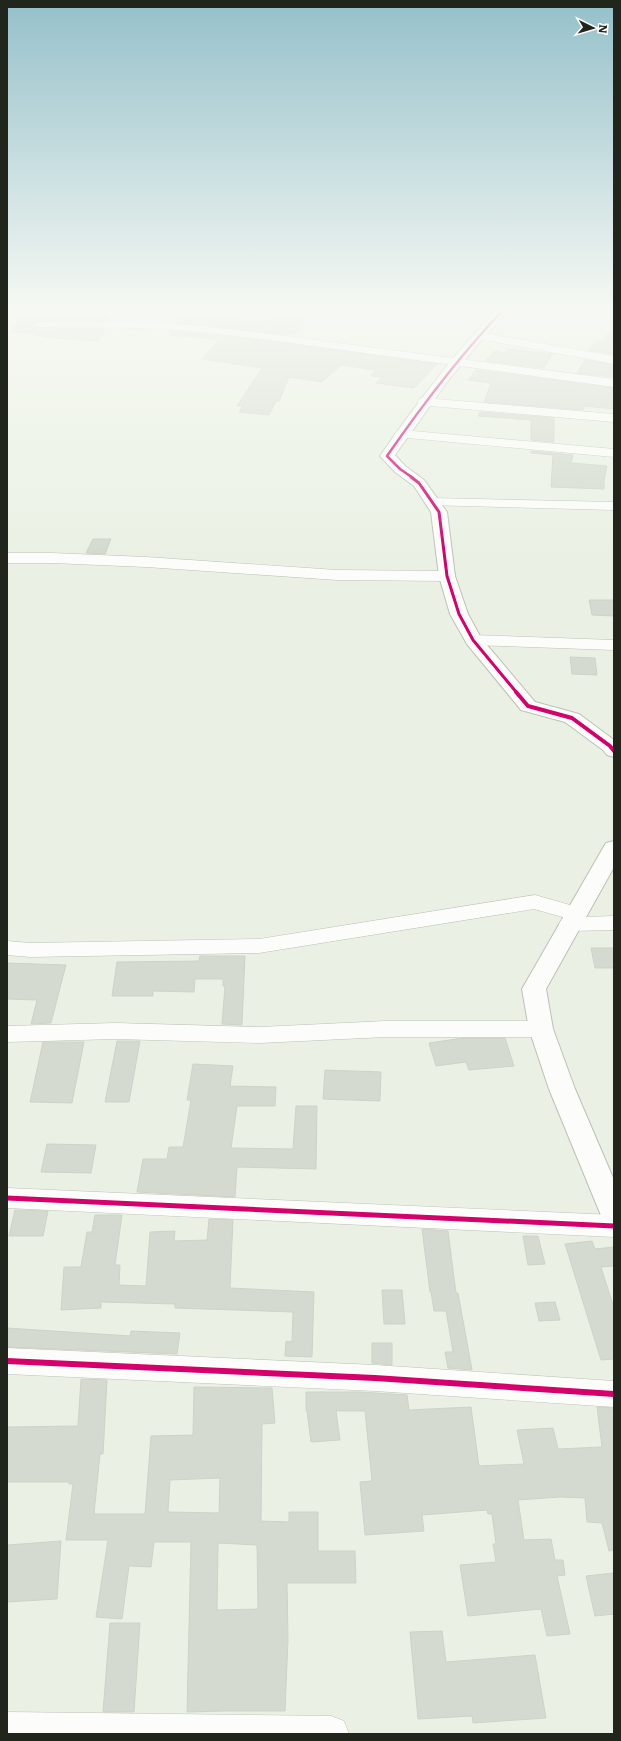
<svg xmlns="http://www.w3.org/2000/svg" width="621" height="1741" font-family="Literata,serif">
	<rect width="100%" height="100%" fill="#eaf1e4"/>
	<!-- building -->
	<g fill="#d4dacf" stroke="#cdd3c8" fill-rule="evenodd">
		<path d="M218 312H240L237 320 272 321 275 315 305 316 299 330 292 335 176 323 180 315 216 317Z"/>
		<path d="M23 314 92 315H110L108 320H39L34 322 32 325 35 328 105 329 99 341 51 338 42 336 43 335H34L35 333 11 332Z"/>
		<path d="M614 327V354L588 350 599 340H602Z"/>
		<path d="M172 331 254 339 437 364 414 388 376 383 382 377 371 376 375 370 341 365 322 382 289 377 279 401H276L269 415 239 412 243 406H237L262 368 202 359 219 340 170 335Z"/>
		<path d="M507 349 553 354 544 368 485 361 495 351 504 353Z"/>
		<path d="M585 360 614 365V377L577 373Z"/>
		<path d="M476 370 614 388V409L585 406 583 410 484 402 491 383 468 380Z"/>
		<path d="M480 412 554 418V442L531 440V420L478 416Z"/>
		<path d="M531 451 573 455 571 463 607 466 604 480V489L551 487 553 455 531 453Z"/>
		<path d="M93 539H111L105 554 86 553Z"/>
		<path d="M589 600H614V616L592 615Z"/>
		<path d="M570 657 595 658 597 675 572 674Z"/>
		<path d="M591 948H614V968H595Z"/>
		<path d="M200 956H245L242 1025 222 1024 225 986H223V979H195L194 992 153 991V996H112L117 962 199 961Z"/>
		<path d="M7 963 66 965 51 1023 31 1024 37 1000 7 999Z"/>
		<path d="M463 1038H505L514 1066 469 1070 466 1062 436 1066 429 1043Z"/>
		<path d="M117 1041H140L129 1102H105Z"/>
		<path d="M43 1042H84L72 1103 30 1102Z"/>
		<path d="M193 1064 233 1066 230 1086 276 1087 275 1106H237L231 1148 293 1149 296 1106H317L316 1169 237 1167 235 1197 137 1192 143 1159H167L169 1147H183L191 1100H187Z"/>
		<path d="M325 1070 381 1072 380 1101 323 1099Z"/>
		<path d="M47 1144 96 1145 91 1173 41 1172Z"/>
		<path d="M15 1210 48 1211 43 1236H9Z"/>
		<path d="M95 1215H122L115 1265H120L119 1285 146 1286 150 1232 175 1231 174 1241 207 1240 209 1219 233 1220 230 1288 314 1292 312 1357 285 1356 286 1341 292 1342 293 1312 175 1308V1304L101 1302V1308L61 1310 64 1267H81L87 1232H92Z"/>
		<path d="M422 1229 448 1231 456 1293H458L472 1370 448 1368 445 1352H453L446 1311H434L431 1292H430Z"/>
		<path d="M523 1236H538L545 1264 528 1265Z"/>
		<path d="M592 1241 595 1249 614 1247V1266L601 1267 614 1308V1359L601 1360 565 1244Z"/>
		<path d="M382 1290H402L405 1324H384Z"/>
		<path d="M555 1302 560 1320 539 1321 535 1303Z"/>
		<path d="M7 1328 130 1336 131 1331 180 1333 177 1354 7 1347Z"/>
		<path d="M372 1343H392V1365L372 1363Z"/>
		<path d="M81 1379 107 1380 103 1454H100L94 1514H145L151 1436 193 1435 194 1387 272 1388 275 1423 262 1424 261 1521 289 1522V1512H318V1551H355L356 1583H287L288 1640 285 1711H224L187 1712 191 1542H154L151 1567 129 1566 122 1619 96 1617 108 1540H66L73 1484H69V1482H7V1427L78 1426ZM220 1478 219 1513 168 1512 170 1480ZM218 1543 257 1545 258 1609 217 1610Z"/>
		<path d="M306 1392H360L407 1395 409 1410 471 1407 479 1466 524 1464 517 1430 553 1428 558 1449 602 1447 597 1407 614 1408V1550L609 1551 602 1523 587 1522 585 1498 560 1497 518 1500 524 1540 551 1539 555 1560H563L565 1575 557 1576 570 1634 547 1636 541 1609 468 1616 460 1565 496 1562 493 1544H496L492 1514H488L487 1510 422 1515 424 1531 365 1535 360 1482 372 1481 365 1411H336L340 1440 311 1442 307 1411H306Z"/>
		<path d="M61 1541 57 1599 7 1602V1545Z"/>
		<path d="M614 1573V1614L595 1616 586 1576Z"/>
		<path d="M110 1623H140L134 1712H103Z"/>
		<path d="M442 1631 446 1662 535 1655 546 1718 473 1723 472 1716 418 1719 410 1632Z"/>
	</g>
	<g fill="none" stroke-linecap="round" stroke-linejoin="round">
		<defs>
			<g id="minor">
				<path d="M39 322H142L190 325 254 332 614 379V387L254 338 190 331 142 328 35 327 33 325 35 323Z"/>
				<path d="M478 332 614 356V364L474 338 472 336 474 334Z"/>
				<path d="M424 398 614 414V422L419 405 418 402 419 399Z"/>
				<path d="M402 430 614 449V457L397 437 395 434 397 431Z"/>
				<path d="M432 498 614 502V510L427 505 425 502 427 499Z"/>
				<path d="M7 553H52L146 557 337 570 447 571 453 573 455 576 453 579 447 581 337 580 146 567 52 563H7Z"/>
				<path d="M473 635 614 640V650L473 645 467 644 465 640 467 636Z"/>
				<path d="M535 895 584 909 587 914 585 917 614 916V930L570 931 562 929 559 924 562 919 566 918 534 909 259 953 30 957 7 955V941L30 943 259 939Z"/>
				<path d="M386 1021H541L549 1023 553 1029 549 1035 541 1037H386L260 1043 116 1039 7 1042V1026L116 1023 260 1027Z"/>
				<path d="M7 1188 614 1215V1237L7 1208Z"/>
				<path d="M7 1348 375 1365 614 1381V1407L375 1391 7 1374Z"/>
				<path d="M7 1712 331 1716 344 1721 349 1734H7Z"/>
			</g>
			<g id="tertiary">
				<path d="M498 308H511L477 345 447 382 395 455 405 466 424 480 447 512 455 576 468 614 481 638 535 702 579 714 614 740V757L607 755 603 750 565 722 521 710 467 644 450 614 439 576 431 512 414 486 395 472 380 456C416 404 454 354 498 308Z"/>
				<path d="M614 841V867L546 989 553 1029 575 1089 614 1180V1224L604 1221 600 1213 549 1089 529 1029 522 989 603 848 606 843Z"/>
			</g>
		</defs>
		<!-- minor casing -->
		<use href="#minor" stroke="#bbc1b6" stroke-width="1"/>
		<!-- tertiary casing -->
		<use href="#tertiary" stroke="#bbc1b6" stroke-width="2"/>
		<!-- minor -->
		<use href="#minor" fill="#fcfdfb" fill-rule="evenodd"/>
		<!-- tertiary -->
		<use href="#tertiary" fill="#fcfdfb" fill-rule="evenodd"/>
		<defs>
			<path id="cycleway-far4" d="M413 478 400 469 387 456C423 404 461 354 505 308"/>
			<path id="cycleway-far3" d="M411 477 419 483 439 512 447 576 459 614 473 640 517 693"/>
			<path id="cycleway-far2" d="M516 692 528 706 572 718 610 746 614 751"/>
			<path id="cycleway-far1" d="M7 1198 614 1226"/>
			<path id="cycleway" d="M7 1361 375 1378 614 1394"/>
		</defs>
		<!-- cycleway-far4 casing -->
		<use href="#cycleway-far4" stroke="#fff" stroke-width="4"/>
		<!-- cycleway-far3 casing -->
		<use href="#cycleway-far3" stroke="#fff" stroke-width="5"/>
		<!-- cycleway-far2 casing -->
		<use href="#cycleway-far2" stroke="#fff" stroke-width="6"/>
		<!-- cycleway-far1 casing -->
		<use href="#cycleway-far1" stroke="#fff" stroke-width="8"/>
		<!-- cycleway casing -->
		<use href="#cycleway" stroke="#fff" stroke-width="8"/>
		<!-- cycleway-far4 -->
		<use href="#cycleway-far4" stroke="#d6006c" stroke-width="2.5"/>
		<!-- cycleway-far3 -->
		<use href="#cycleway-far3" stroke="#d6006c" stroke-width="3"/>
		<!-- cycleway-far2 -->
		<use href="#cycleway-far2" stroke="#d6006c" stroke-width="4"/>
		<!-- cycleway-far1 -->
		<use href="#cycleway-far1" stroke="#d6006c" stroke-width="5"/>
		<!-- cycleway -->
		<use href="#cycleway" stroke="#d6006c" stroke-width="6"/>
	</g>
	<!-- sky -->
	<linearGradient id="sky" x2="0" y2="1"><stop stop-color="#95c0ca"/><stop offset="0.56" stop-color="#f6f9f3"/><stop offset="1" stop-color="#f6f9f3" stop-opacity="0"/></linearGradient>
	<rect width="621" height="552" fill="url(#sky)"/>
	<!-- border -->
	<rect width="621" height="1741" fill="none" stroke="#21261d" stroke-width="16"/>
	<!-- north arrow -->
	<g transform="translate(593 28) rotate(95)" stroke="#ffffff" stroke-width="3" paint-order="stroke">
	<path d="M0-3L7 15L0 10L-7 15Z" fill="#21261d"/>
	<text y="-6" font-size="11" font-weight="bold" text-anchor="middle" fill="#21261d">N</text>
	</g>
</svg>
